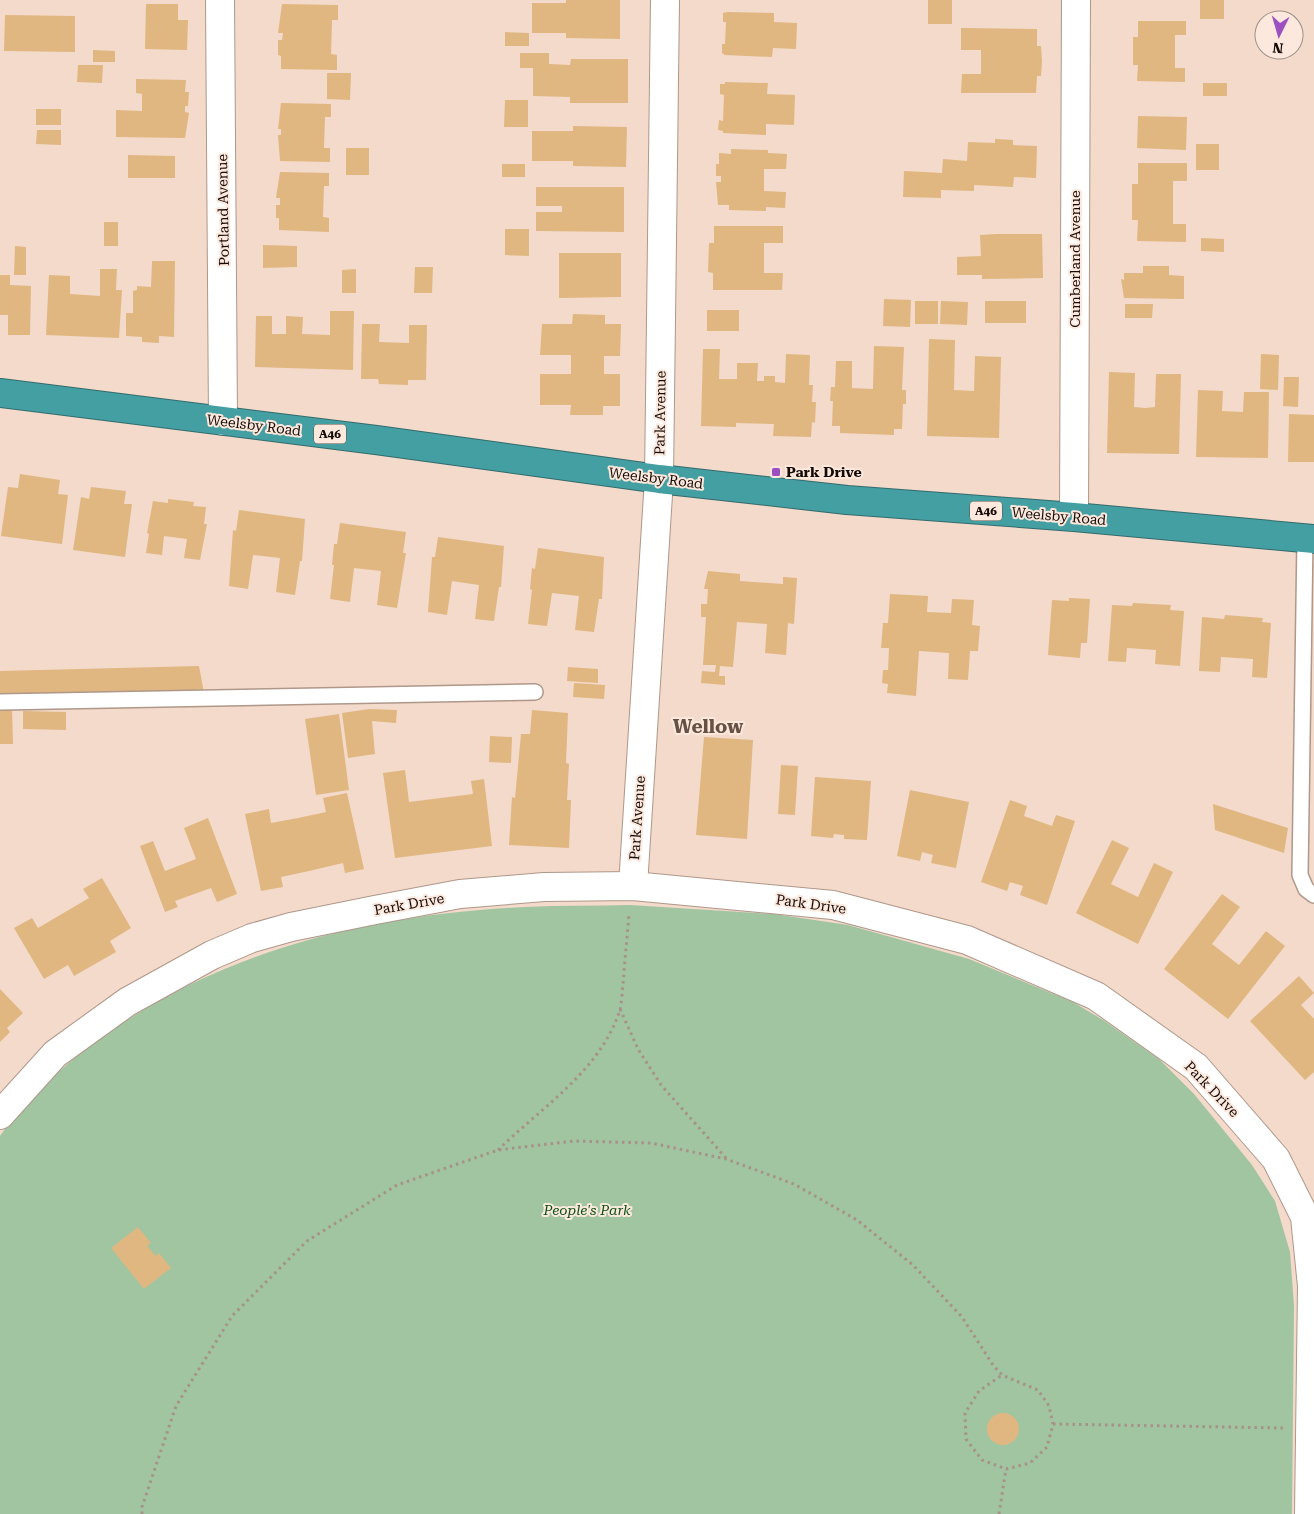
<svg xmlns="http://www.w3.org/2000/svg" width="1314" height="1514" font-family="'Roboto Serif',serif">
	<rect width="100%" height="100%" fill="#f3dacb"/>
	<!-- green -->
	<path fill="#a1c4a1" d="M630 905 774 914 848 925 969 959 1073 1002 1103 1020 1159 1059 1194 1094 1252 1165 1275 1201 1290 1252 1294 1306 1292 1514H0V1136C29 1095 67 1062 108 1033 229 947 379 914 525 907 560 905 595 906 630 905Z"/>
	<!-- building -->
	<g fill="#e0b781">
		<path d="M566 0H620V39L566 38V33H532V3H566Z"/>
		<rect x="928" y="0" width="24" height="24"/>
		<rect x="1200" y="0" width="24" height="19"/>
		<path d="M146 4H178V20H188L187 50 145 49Z"/>
		<path d="M282 4 338 5V20H332L331 54 337 55V70L281 69V56L278 55V40H282L283 33H278Z"/>
		<path d="M727 12 774 13V22L797 23 796 49 773 48 772 57 725 55 722 53V44H725L726 22H723V13Z"/>
		<path d="M5 15 75 16V52L4 51Z"/>
		<path d="M1138 21H1186V35H1175V68H1185V82L1137 81 1138 65H1133V37H1138Z"/>
		<path d="M961 28 1037 29V46H1041L1042 61 1041 76H1037L1036 93H961L962 74H981V50H961Z"/>
		<path d="M505 32 529 33V46H505Z"/>
		<path d="M93 50 115 51V62H93Z"/>
		<path d="M520 53H549V64L570 65 571 59H628V103H570V97L533 96V68H520Z"/>
		<path d="M78 65H103L102 83 77 82Z"/>
		<path d="M327 73H351L350 100 327 99Z"/>
		<path d="M136 79 186 80 185 92H189L188 106H185V112L189 113 185 138 116 137V110L142 111V94L136 93Z"/>
		<path d="M725 82 768 83 767 94 795 95 794 125 766 124V135L723 133V131L718 130 719 120 723 121 724 95 720 94V84H725Z"/>
		<rect x="1203" y="83" width="24" height="13"/>
		<path d="M505 100H528V127H504Z"/>
		<path d="M281 103 331 104V117H325L324 148H330V162L280 161 278 135H281V129H278Z"/>
		<rect x="36" y="109" width="25" height="16"/>
		<path d="M1138 116 1187 117 1186 150 1137 148Z"/>
		<path d="M573 126 627 127 626 167 573 166V161H532V131H573Z"/>
		<path d="M37 130H61V145L36 144Z"/>
		<path d="M995 139 1013 140V145L1037 146 1036 178 1014 177 1013 187 974 185V191L941 190V198L903 197 904 171 942 173 943 159 967 161 968 142 995 143Z"/>
		<rect x="1196" y="144" width="23" height="26"/>
		<rect x="346" y="148" width="23" height="27"/>
		<path d="M731 149 768 150V153L787 154 786 169H764V191L786 192 785 208 766 207V211L729 210V205H718L716 182H721V176H716V164H719V153L731 154Z"/>
		<path d="M128 155 175 156V178H128Z"/>
		<path d="M1138 163H1187V181H1173V224H1186V242L1137 241 1138 220H1132V184H1138Z"/>
		<rect x="502" y="164" width="23" height="13"/>
		<path d="M280 172 329 173V186H324L323 217 329 218V232L279 230V218H276V205H280V198H276Z"/>
		<path d="M536 187H624V232L536 231V212H562V206H536Z"/>
		<rect x="104" y="222" width="14" height="24"/>
		<path d="M714 226H783V243H764V273H783L782 290H713V273L708 272 709 243H714Z"/>
		<path d="M505 229H529V256L505 255Z"/>
		<path d="M997 234H1042L1043 278 982 279V275H957V257L981 256 980 235Z"/>
		<path d="M1201 238 1224 239V252L1201 251Z"/>
		<path d="M263 245 297 246V267L263 268Z"/>
		<path d="M15 246 26 247V275H14Z"/>
		<path d="M559 253H621V297L559 298Z"/>
		<path d="M152 261H175L174 337 159 336V343L142 342V337L126 336V313H133V291L137 290V286L151 287Z"/>
		<path d="M1143 266H1169V275L1184 276V299L1124 298 1121 279 1124 280V273H1143Z"/>
		<path d="M415 267H433L432 293H414Z"/>
		<path d="M100 269H117L116 290H122L119 338 46 335 49 275 70 276V294L100 296Z"/>
		<path d="M356 269V293H342V270Z"/>
		<path d="M0 275H10V285L31 286 30 335H8V315H0Z"/>
		<path d="M884 299 911 300 910 327 883 326Z"/>
		<rect x="915" y="301" width="23" height="23"/>
		<path d="M941 301 968 302 967 325 940 324Z"/>
		<rect x="985" y="301" width="41" height="22"/>
		<path d="M1125 304H1153L1152 318H1125Z"/>
		<rect x="707" y="310" width="32" height="21"/>
		<path d="M330 311H354L353 370 255 367 256 316H272V334H286V316L303 317 302 334 330 335Z"/>
		<path d="M573 314 605 315V324H621L620 356H604V374H620V406H603V415H570L571 405H540V374H571V355H540L542 324H572Z"/>
		<path d="M362 324H380L379 342 409 343V325H427L426 380H408V385L379 384 378 379H361Z"/>
		<path d="M929 339 955 340 954 390 974 391 975 356 1001 357 999 438 927 436Z"/>
		<path d="M874 346 904 347 902 390H906V404H903L902 429H894V435L840 433V426H832L833 401H830L831 387H835L836 361H852V388L873 389Z"/>
		<path d="M703 349H720L719 379H737V363H758L757 381H764V376H775V382L785 383 786 354 810 355 809 385H813L812 402H816L815 423 812 422 811 437 773 436 774 424 736 423V427L701 426Z"/>
		<path d="M1261 354 1279 355 1278 390 1260 389Z"/>
		<path d="M1109 372 1135 373 1134 407 1145 408 1155 407 1156 374H1181L1179 454 1107 453Z"/>
		<path d="M1284 377H1299L1298 407 1283 406Z"/>
		<path d="M1198 390 1223 391 1222 411 1243 412 1244 392H1269L1268 458 1196 457Z"/>
		<path d="M1289 414 1314 415V462H1288Z"/>
		<path d="M20 474 60 480 58 494 68 495 62 544 1 536 8 487 18 488Z"/>
		<path d="M91 487 126 491 124 504H132L125 557 73 550 81 497 89 499Z"/>
		<path d="M168 499 194 502 193 506 206 507 204 524H207L200 560 184 558 187 539 164 536 162 555 146 553 149 534 147 533 153 501 168 503Z"/>
		<path d="M239 510 305 519 302 561H300L295 595 276 592 280 558 253 555 248 589 229 586 233 530 236 531Z"/>
		<path d="M340 523 406 532 403 553H406L397 608 377 605 381 571 354 568 350 602 330 599 334 565H332L334 544H337Z"/>
		<path d="M438 537 504 546 501 587H499L494 621 475 619 479 585 465 583 452 581 447 615 428 612 432 557H435Z"/>
		<path d="M538 548 604 557 602 599H599L594 632 575 630 579 596 552 593 547 626 528 624 532 590 530 589 532 568 535 569Z"/>
		<path d="M708 571 740 574V581L783 584V577L797 578 794 624 788 623 786 655 765 653 767 624 737 622 733 667 720 666 719 676H725V685L701 683 702 671 715 672 716 665H703L706 617H701V604H707L708 589H704Z"/>
		<path d="M890 594 928 596 927 612 951 613 952 599 974 600 972 625 980 626 978 651H970L968 680 948 679 949 653 919 651 916 696 887 693 888 684 882 683 883 670H888L889 648H881L883 623H888Z"/>
		<path d="M1069 598 1090 599 1087 643H1081L1080 658 1048 655 1052 600 1069 601Z"/>
		<path d="M1133 603 1171 605 1170 610 1184 611 1180 666 1155 664 1156 650 1127 648 1126 662 1108 661 1112 605 1132 606Z"/>
		<path d="M1225 615 1263 618 1262 622 1271 623 1267 678 1252 677 1253 659 1221 657 1220 672 1199 671 1202 617 1224 619Z"/>
		<path d="M199 666 204 693 0 697V671Z"/>
		<path d="M568 667 598 669V683L567 681Z"/>
		<path d="M574 683 605 685 604 699 573 697Z"/>
		<path d="M0 708H12L13 744H0Z"/>
		<path d="M369 709 397 710 396 723 372 721 375 754 348 758 342 713Z"/>
		<path d="M532 710 568 713 566 763 569 764 567 800H571L569 848 509 845 512 797 515 798 521 734H530Z"/>
		<path d="M23 711 66 712V730L23 729Z"/>
		<path d="M339 714 349 790 316 795 305 719Z"/>
		<path d="M490 736 512 737 511 763 489 762Z"/>
		<path d="M704 737 753 740 747 839 696 835Z"/>
		<path d="M781 765 798 766 795 815 778 814Z"/>
		<path d="M405 770 409 802 473 794 471 781 484 779 492 846 395 858 383 773Z"/>
		<path d="M815 777 871 781 867 840 844 839V835L834 834 833 838 811 836Z"/>
		<path d="M910 790 969 802 956 868 931 863 933 855 922 852 920 861 897 856Z"/>
		<path d="M347 793 364 869 345 873 343 863 309 871 281 877 283 887 261 891 245 814 269 809 271 823 298 818 326 812 323 798Z"/>
		<path d="M1010 800 1027 806 1024 816 1052 826 1056 815 1075 821 1047 905 1020 895 1023 886 1010 882 1007 891 981 882Z"/>
		<path d="M1213 804 1288 828 1284 853 1215 830Z"/>
		<path d="M208 818 237 894 217 902 211 888 175 901 178 907 165 912 140 846 153 841 165 871 196 859 184 828Z"/>
		<path d="M1112 840 1129 848 1111 884 1138 897 1154 863 1173 872 1138 944 1076 913Z"/>
		<path d="M102 878 131 928 110 941 116 952 74 976 68 965 44 979 14 928 32 918 38 928 89 898 83 889Z"/>
		<path d="M1222 894 1240 907 1212 944 1239 965 1266 931 1285 946 1228 1019 1164 969Z"/>
		<path d="M1299 976 1314 993 1301 1005 1314 1019V1072L1305 1080 1250 1021Z"/>
		<path d="M0 989 23 1013 7 1028 10 1032 0 1042Z"/>
		<path d="M138 1227 151 1243 147 1246 156 1256 159 1253 171 1268 144 1289 111 1248Z"/>
		<circle cx="1003" cy="1429" r="16"/>
	</g>
	<g fill="none" stroke-linecap="round" stroke-linejoin="round">
		<defs>
			<g id="lane">
				<path d="M1305 538 1300 875 1306 889 1314 895"/>
				<path d="M0 702 535 692"/>
			</g>
			<g id="street">
				<path d="M220 0 223 421"/>
				<path d="M1074 517 1076 0"/>
				<path d="M633 886 659 479 665 0"/>
				<path d="M0 1115 55 1054 127 1002 212 955 252 938 291 927 375 910 460 894 544 887 633 886 833 905 967 940 1096 996 1196 1067 1276 1159 1305 1217 1312 1286 1309 1514"/>
			</g>
			<path id="highway" d="M0 393 376 440 659 479 847 500 1074 517 1314 539"/>
		</defs>
		<!-- lane casing -->
		<use href="#lane" stroke="#af9789" stroke-width="18"/>
		<!-- street casing -->
		<use href="#street" stroke="#af9789" stroke-width="30"/>
		<!-- highway casing -->
		<use href="#highway" stroke="#336b6c" stroke-width="30"/>
		<!-- path -->
		<g stroke="#a69287" stroke-width="3" stroke-dasharray="2.5 4" stroke-linecap="butt">
			<path d="M620 1009 638 1049 661 1085 726 1158"/>
			<path d="M498 1150C542 1107 600 1071 620 1010 622 1002 622 991 623 983 625 960 627 937 629 914"/>
			<path d="M1053 1424 1283 1428"/>
			<path d="M142 1514V1507L176 1406 232 1316 307 1241 397 1185 498 1150 574 1141 651 1143 726 1159 794 1184 857 1220 913 1265 962 1317 993 1365 1002 1375 1038 1390 1049 1406 1053 1424 1047 1447 1030 1463 1006 1469 982 1460 966 1439 965 1413 979 1391 1002 1375"/>
			<path d="M999 1514 1006 1469"/>
		</g>
		<!-- lane -->
		<use href="#lane" stroke="#fff" stroke-width="15"/>
		<!-- street -->
		<use href="#street" stroke="#fff" stroke-width="28"/>
		<!-- highway -->
		<use href="#highway" stroke="#449fa3" stroke-width="28"/>
	</g>
	<!-- markers -->
	<rect fill="#9c4fc0" stroke="#fce8dc" stroke-width="2" x="771" y="467" width="10" height="10" rx="2.5"/>
	<g text-anchor="middle" dominant-baseline="central" stroke-width="4" stroke-linejoin="round" paint-order="stroke">
		<!-- shield labels -->
		<g fill="#fce8dc" stroke="#5a4d47" stroke-width="1">
			<rect x="314" y="424.5" width="32" height="19" rx="4"/>
			<rect x="970" y="501.5" width="32" height="19" rx="4"/>
		</g>
		<g font-size="12" font-weight="bold" fill="#140b07">
			<text x="330" y="434">A46</text>
			<text x="986" y="511">A46</text>
		</g>
		<!-- street labels -->
		<g font-size="14" fill="#140b07" stroke="#fce8dc">
			<text transform="translate(223 210) rotate(-91)">Portland Avenue</text>
			<text transform="translate(1075 259) rotate(-90)">Cumberland Avenue</text>
			<text transform="translate(660 413) rotate(-89)">Park Avenue</text>
			<text transform="translate(254 425) rotate(7)">Weelsby Road</text>
			<text transform="translate(656 478) rotate(7)">Weelsby Road</text>
			<text transform="translate(1059 516) rotate(5)">Weelsby Road</text>
			<text transform="translate(637 818) rotate(-86)">Park Avenue</text>
			<text transform="translate(409 904) rotate(-10)">Park Drive</text>
			<text transform="translate(811 904) rotate(8)">Park Drive</text>
			<text transform="translate(1212 1089) rotate(46)">Park Drive</text>
		</g>
		<!-- poi labels -->
		<g font-size="14" font-weight="bold" fill="#140b07" stroke="#fce8dc" text-anchor="start">
			<text x="786" y="472">Park Drive</text>
		</g>
		<!-- park labels -->
		<g font-size="14" font-style="italic" fill="#085113" stroke="#fce8dc">
			<text x="587" y="1210">People's Park</text>
		</g>
		<!-- district labels -->
		<g font-size="19" font-weight="bold" fill="#665144" stroke="#fce8dc">
			<text x="708" y="726">Wellow</text>
		</g>
	</g>
	<!-- north arrow -->
	<g transform="translate(1279 35) rotate(185)"><circle r="24" fill="#fce8dc" stroke="#9f9087"/>
	<path d="M0-4L9 19L0 12L-9 19Z" fill="#9c4fc0"/>
	<text y="-8" font-size="14" font-weight="bold" text-anchor="middle" fill="#140b07">N</text>
	</g>
</svg>
